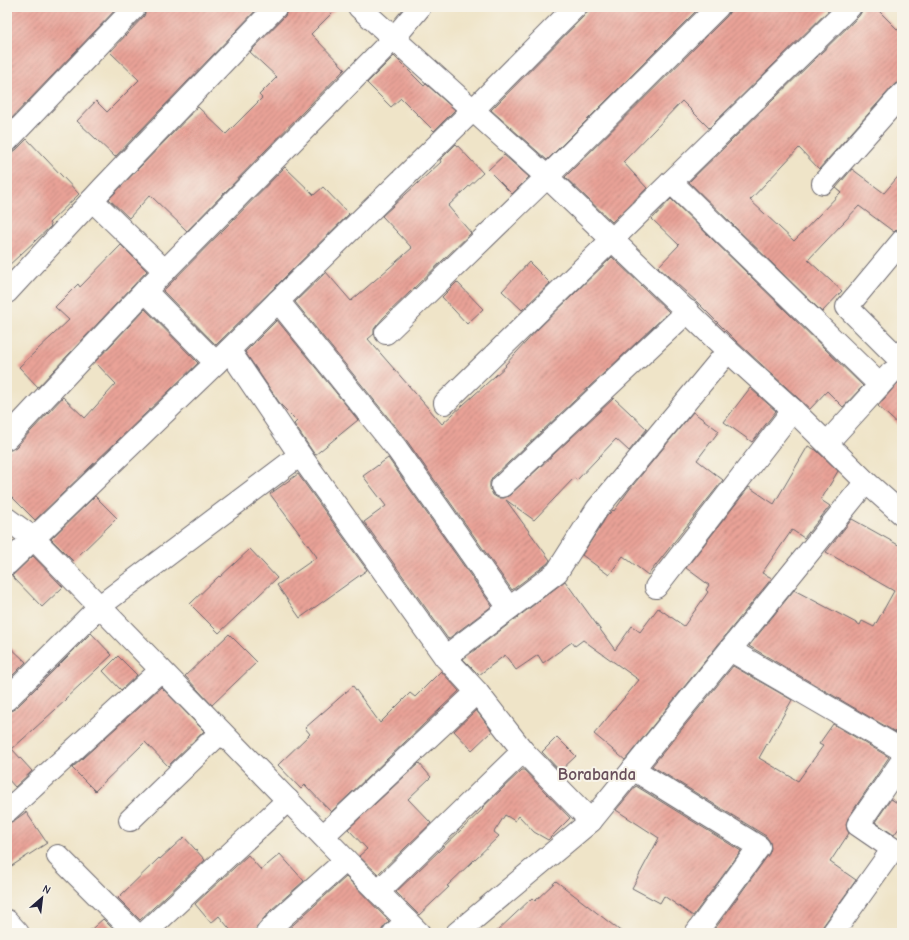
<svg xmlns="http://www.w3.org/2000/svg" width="909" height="940" font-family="'Comic Neue',sans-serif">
	<defs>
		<pattern id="building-hatch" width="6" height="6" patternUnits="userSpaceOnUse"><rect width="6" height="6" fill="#e9a297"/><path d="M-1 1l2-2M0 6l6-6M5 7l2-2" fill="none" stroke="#bc847c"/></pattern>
	</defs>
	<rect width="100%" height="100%" fill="#f7f3e8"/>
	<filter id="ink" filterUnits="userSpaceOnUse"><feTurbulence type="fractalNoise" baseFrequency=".025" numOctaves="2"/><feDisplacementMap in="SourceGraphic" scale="8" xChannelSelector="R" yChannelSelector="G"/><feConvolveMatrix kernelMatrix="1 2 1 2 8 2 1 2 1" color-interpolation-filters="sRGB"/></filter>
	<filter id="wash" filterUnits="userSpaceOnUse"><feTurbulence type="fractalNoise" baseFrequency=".012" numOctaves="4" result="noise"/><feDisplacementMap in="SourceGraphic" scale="16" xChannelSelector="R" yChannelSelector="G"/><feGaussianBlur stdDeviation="0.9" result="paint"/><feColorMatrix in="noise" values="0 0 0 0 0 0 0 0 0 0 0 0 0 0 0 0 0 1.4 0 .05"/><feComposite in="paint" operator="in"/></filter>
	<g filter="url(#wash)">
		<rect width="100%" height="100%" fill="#efe4c8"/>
		<g id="blocks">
			<!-- building -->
			<g fill="url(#building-hatch)">
				<path d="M7 7H118L7 123Z"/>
				<path d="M147 7H259L115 157 77 121 96 101 107 112 139 80 110 52 144 16Z"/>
				<path d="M288 7H338L311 34 345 69 187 231 150 195 129 218 109 199 198 107 226 134 262 98 259 95 277 77 250 52 285 16Z"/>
				<path d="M591 7H700L547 160 491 110 584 16Z"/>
				<path d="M730 7H832L709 128 682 101 623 162 647 188 612 222 565 177 727 16 730 11Z"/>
				<path d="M862 7H875L902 34V82H898L893 86 819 169 799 148 750 200 794 241 841 192 836 188 852 169 884 193 902 172V229H897L894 232 859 206 808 260 842 291 822 312 689 182 859 16 862 11Z"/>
				<path d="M394 56 424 86 426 84 455 110 434 131 401 98 391 107 367 83Z"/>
				<path d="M27 139 79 194 49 223 51 226 49 228 7 267V153H11L16 150Z"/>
				<path d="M456 144 483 173 448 206 471 233 383 318 374 329V334L368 339 442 424 506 366 505 365 537 330 612 257 669 312 493 477 490 482V488L493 495 498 498H504L510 495 614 398 647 429 629 451 616 439 577 480 574 478 534 520 506 500 550 560 548 563 512 590 407 441 295 302 326 272 351 301 412 248 382 216 441 162 440 160Z"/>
				<path d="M504 155 529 177 512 194 488 170Z"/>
				<path d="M285 167 314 195 323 187 349 214 216 345 163 291Z"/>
				<path d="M671 199 863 386 843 407 827 391 810 409 737 342 697 302 658 267 679 245 652 219Z"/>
				<path d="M121 245 147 271 38 387 19 367 69 320 55 307 78 284 80 287Z"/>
				<path d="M529 262 550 283 522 310 502 291Z"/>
				<path d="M457 282 483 309 467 324 442 297Z"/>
				<path d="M145 309 198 363 35 520 7 492V450H11L16 447 63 397 85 418 116 384 95 362Z"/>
				<path d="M277 320 358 420 315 455 294 424 297 421 281 405 245 352Z"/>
				<path d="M902 378V428L878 406Z"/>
				<path d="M750 388 776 411 752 442 724 422Z"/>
				<path d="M693 412 719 431 697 460 723 480 648 575 623 556 609 575 582 555 607 516 613 510 614 511 629 490Z"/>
				<path d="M808 446 816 450 838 471 821 500 830 506 804 538 792 530 762 573 772 578 625 760 594 734 639 680 583 640 575 646 572 642 543 663 538 655 516 670 505 655 479 675 463 659 565 581 615 650 632 626 640 632 658 608 684 626 708 592 706 590 709 585 686 568 749 487 774 504Z"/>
				<path d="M388 458 492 606 448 639 364 522 386 506 363 476Z"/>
				<path d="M298 474 367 570 300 618 277 585 317 557 270 494Z"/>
				<path d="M95 496 117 518 73 561 51 539Z"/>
				<path d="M852 519 902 547V736L749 646 794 590 860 625 862 621 874 627 894 591 826 552Z"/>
				<path d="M250 549 277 578 219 633 190 604 219 576 220 577Z"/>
				<path d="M33 556 63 587 42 607 12 576Z"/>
				<path d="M91 633 112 655 65 699 66 700 12 749 32 771 15 787 7 778V711H11L16 708Z"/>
				<path d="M229 634 257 662 212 705 185 676Z"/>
				<path d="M7 644 26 662 7 681Z"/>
				<path d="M118 656 137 675 121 690 103 671Z"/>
				<path d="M733 666 792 700 759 758 798 781 823 746 819 744 833 724 889 757 848 818 846 824 847 830 849 833 830 862 856 880 823 926 821 933H718L714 930 769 854 771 848 770 842 766 836 652 766Z"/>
				<path d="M441 671 459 691 331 812 305 785 301 789 278 765 310 734 305 728 353 686 380 723 410 693 415 697Z"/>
				<path d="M161 687 204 731 168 766 145 742 95 791 72 768Z"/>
				<path d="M476 710 492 731 472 750 454 731Z"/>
				<path d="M557 737 576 756 560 771 542 752Z"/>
				<path d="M419 763 431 777 408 799 431 823 378 874 359 856 367 849 348 829Z"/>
				<path d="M522 770H524L570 818 548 840 534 832 519 816 515 821 505 815 494 832 499 836 447 886 449 887 419 915 396 892 483 809 482 808Z"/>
				<path d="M636 786 741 851 693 916 664 896 660 903 632 888 659 838 616 810Z"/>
				<path d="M891 799 902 806V824L894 835 875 822Z"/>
				<path d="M26 812 47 843 7 869V824L15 820Z"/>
				<path d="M184 837 205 860 140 920 118 898 159 858 160 859Z"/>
				<path d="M280 854 304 881 271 910 258 925 255 933H233L219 916 211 923 195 904 248 855 261 870Z"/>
				<path d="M346 877 389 921 382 929V933H284Z"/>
				<path d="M556 881 623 933H495L532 898 535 901Z"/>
				<path d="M103 919 117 933H87Z"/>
			</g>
		</g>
	</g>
	<g filter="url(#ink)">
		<use href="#blocks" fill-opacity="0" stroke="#6a666c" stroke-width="1"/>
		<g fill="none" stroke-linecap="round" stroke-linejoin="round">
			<defs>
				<g id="minor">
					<path d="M359 7 547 177 728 351 793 410 866 482 902 514"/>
					<path d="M7 141 135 7"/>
					<path d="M671 182 880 385"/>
					<path d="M823 183 902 94"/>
					<path d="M92 200 165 271"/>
					<path d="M145 291 216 363"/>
					<path d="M7 292 103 188 276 7"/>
					<path d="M278 301 397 449 509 608"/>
					<path d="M386 333 547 177 718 7"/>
					<path d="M229 350 300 455 445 657 477 692 523 751 591 821"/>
					<path d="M901 361 847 307 902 241"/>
					<path d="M445 403 850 7"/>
					<path d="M7 438 145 291 394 38 420 7"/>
					<path d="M827 443 891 373"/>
					<path d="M502 486 688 311"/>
					<path d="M7 519 33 538 346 860 419 933"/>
					<path d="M7 564 216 363 278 301 473 110 575 7"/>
					<path d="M656 587 793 410"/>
					<path d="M730 650 902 750"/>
					<path d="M445 657 557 572 597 509 728 351"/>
					<path d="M7 699 100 606 300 455"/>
					<path d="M633 769 759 847 696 933"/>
					<path d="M7 811 161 670"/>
					<path d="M130 820 221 732"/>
					<path d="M323 836 477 692"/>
					<path d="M58 856 135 933"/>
					<path d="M378 892 523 751"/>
					<path d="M7 921 18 933"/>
					<path d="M145 933 288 800"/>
					<path d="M267 933 280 919 346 860"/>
					<path d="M394 933 407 921"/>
					<path d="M457 933 591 821 866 482"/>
					<path d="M833 933 893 849 858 825 902 761"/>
				</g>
			</defs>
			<!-- minor casing -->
			<use href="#minor" stroke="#6a666c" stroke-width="24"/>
			<!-- minor -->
			<use href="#minor" stroke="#fff" stroke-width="22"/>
		</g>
	</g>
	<g text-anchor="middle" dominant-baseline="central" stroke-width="4" stroke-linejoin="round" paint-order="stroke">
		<!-- district labels -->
		<g font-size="17" font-weight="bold" fill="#684f5b" stroke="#f7f3e8">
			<text x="597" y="774">Borabanda</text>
		</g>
	</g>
	<!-- margin -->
	<rect width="909" height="940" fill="none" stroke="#f7f3e8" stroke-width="24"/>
	<!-- north arrow -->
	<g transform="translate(42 898) rotate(28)" stroke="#f7f3e8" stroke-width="3" paint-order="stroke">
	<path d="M0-3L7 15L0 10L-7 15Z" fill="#22223b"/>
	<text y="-6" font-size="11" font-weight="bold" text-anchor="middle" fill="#22223b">N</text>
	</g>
</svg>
